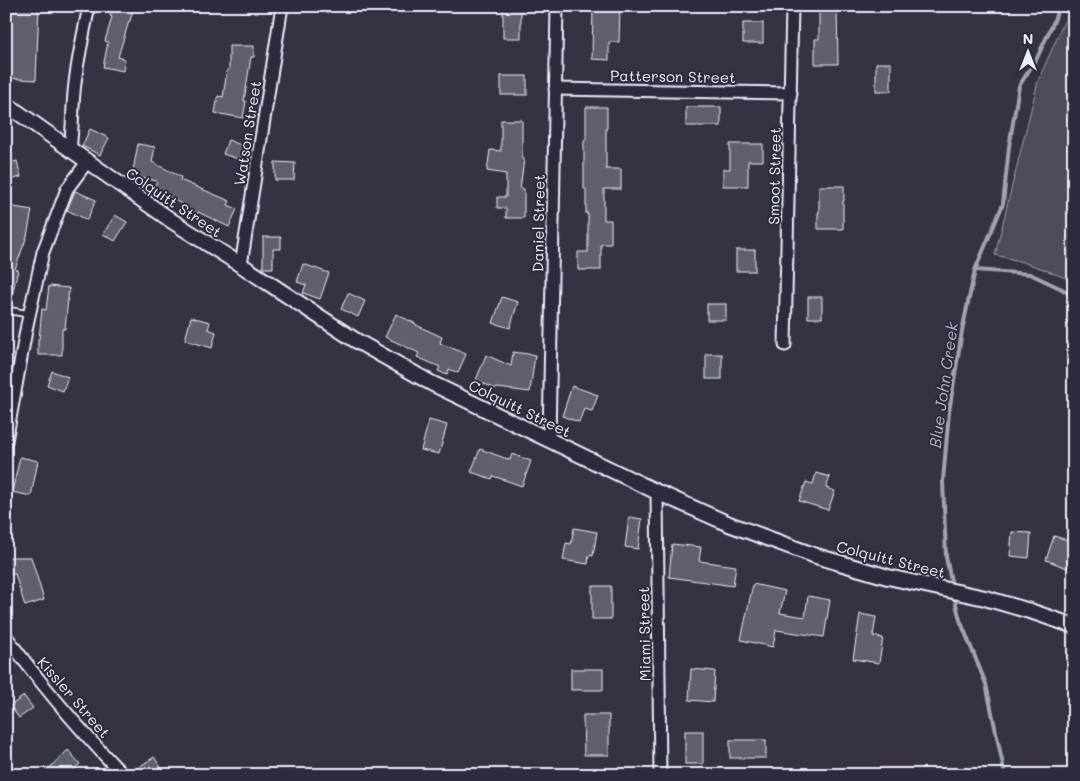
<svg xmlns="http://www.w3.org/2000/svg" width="1080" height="781" font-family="Mali,sans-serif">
	<rect width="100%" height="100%" fill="#363244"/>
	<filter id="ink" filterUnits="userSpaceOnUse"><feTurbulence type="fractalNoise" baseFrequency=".02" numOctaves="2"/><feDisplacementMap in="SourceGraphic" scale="10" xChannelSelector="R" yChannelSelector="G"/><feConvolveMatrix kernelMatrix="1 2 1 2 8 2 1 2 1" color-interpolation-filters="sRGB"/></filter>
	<g filter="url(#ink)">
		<!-- green -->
		<path fill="#4d4b5c" stroke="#9a9eaa" d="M1071 6H1074V282C1048 270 1023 261 995 255L1038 81Z"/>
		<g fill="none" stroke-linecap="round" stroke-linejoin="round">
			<!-- stream -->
			<g stroke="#a0a4af" stroke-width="4">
				<path d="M975 270 1030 274 1062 289 1074 297"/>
				<path d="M952 586 946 557 943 481 949 412 962 331 975 270 1003 204 1009 147 1019 86 1037 58 1054 21 1059 6"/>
				<path d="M954 596 960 620 986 684 1005 775"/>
			</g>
		</g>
		<!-- building -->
		<g fill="#605e6e" stroke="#e8f1f8">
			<path d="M6 6H39L36 80 6 78Z"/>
			<path d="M113 6H134L130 21H129L118 57 125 59 123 71 103 67 108 42 105 41 112 17 110 16Z"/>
			<rect x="503" y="6" width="18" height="32"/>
			<path d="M593 6H620L619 42H609V60L592 59Z"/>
			<path d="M819 6H837L838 64H815V39H819Z"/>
			<rect x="743" y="23" width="20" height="20"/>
			<path d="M229 46H254V57H251L244 101H246L243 118 215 113 218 96 223 97 227 70H229Z"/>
			<rect x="876" y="63" width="15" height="28"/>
			<rect x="501" y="76" width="26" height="19"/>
			<path d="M586 107H607V128H606V169H621V189H604V220H611V244H601V270H578V252H588V214H586V189H584V140H586Z"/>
			<rect x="686" y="107" width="35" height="19"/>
			<path d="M501 120H522V159L524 160 520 189H524V218H506V208H497V197H506V174L487 171 490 150 501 151Z"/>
			<path d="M90 129 109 138 100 155 82 146Z"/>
			<path d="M228 140 246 147 241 160 223 154Z"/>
			<path d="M138 144 155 147 152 162 181 177 180 180 230 201 228 205 237 209 229 227 198 212 197 215 180 207 182 204 153 189 157 181 132 176Z"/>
			<path d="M730 144H763V161H748V186H723V169H730Z"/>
			<path d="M17 161 21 177 6 181V164Z"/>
			<path d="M275 162 295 163 294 180H275Z"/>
			<path d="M819 186H844V201H843V229H818V213H819Z"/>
			<path d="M75 191 96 200 87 220 67 210Z"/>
			<path d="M8 206 32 210 27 236 15 269 18 270 10 304 6 303V216Z"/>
			<path d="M115 215 127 222 115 241 103 234Z"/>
			<path d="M263 237H281V249H273V268H263Z"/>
			<rect x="736" y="250" width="19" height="21"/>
			<path d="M303 264 329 273 320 299 303 293 306 285 297 282Z"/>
			<path d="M49 286 69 288 65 329H62V355H38V339H39L42 309 46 310Z"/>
			<path d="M348 293 365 301 358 317 341 309Z"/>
			<path d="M502 297 518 302 510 328 493 323Z"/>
			<rect x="808" y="297" width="14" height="21"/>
			<rect x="707" y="304" width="19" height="16"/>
			<path d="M396 314 416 324V325L442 337 440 343 466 354 458 373 449 369 447 375 438 371 440 367 417 357 419 353 385 337Z"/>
			<path d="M191 317 210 322 208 329 216 332 212 348 185 340Z"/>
			<path d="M513 352 535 355 530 392 497 388 496 389 476 380 486 355 511 366Z"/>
			<rect x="706" y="354" width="16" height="25"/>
			<path d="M52 371 68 377 63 391 47 385Z"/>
			<path d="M572 386 598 395 592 411 584 409 579 422 562 416Z"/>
			<path d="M429 420 447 425 439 454 421 450Z"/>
			<path d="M480 449 510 460 512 454 531 461 522 486 493 476 492 479 471 472Z"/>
			<path d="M20 457 38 461 31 496 12 492Z"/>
			<path d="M816 473 830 477 826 488 835 491 828 510 799 501 806 482 813 484Z"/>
			<path d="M629 517 642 519 638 549 625 547Z"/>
			<path d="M574 528 597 532 593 556 589 555 588 564 563 560 566 543 571 544Z"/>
			<path d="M1012 532 1031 533 1029 558 1010 556Z"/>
			<path d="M1054 536 1074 542V548L1067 568 1046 560Z"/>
			<path d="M672 544 701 547 699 561 736 566 733 586 706 582 669 577Z"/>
			<path d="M6 557H31L44 600 25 606 15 574H6Z"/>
			<path d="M753 584 785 591 780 613 805 617 808 596 830 600 824 637 776 630 773 647 741 640Z"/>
			<rect x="592" y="586" width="19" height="33"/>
			<path d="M860 614 876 617 873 636 883 638 879 663 853 659Z"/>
			<rect x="571" y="669" width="32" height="21"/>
			<path d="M691 669 715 671 713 702 689 700Z"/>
			<path d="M24 696 33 708 19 718 10 706Z"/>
			<path d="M583 715H609V755H584Z"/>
			<rect x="685" y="731" width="18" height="33"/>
			<rect x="730" y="740" width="36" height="18"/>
			<path d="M68 750 80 764 74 769 80 775H42Z"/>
			<path d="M154 757 166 775H130V773Z"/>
		</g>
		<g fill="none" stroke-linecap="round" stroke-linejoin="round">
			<defs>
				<path id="service" d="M6 310 29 314"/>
				<g id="minor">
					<path d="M555 89 791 93"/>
					<path d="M70 150C73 128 72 105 75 83 78 57 84 32 89 6"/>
					<path d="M241 265 282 6"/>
					<path d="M785 345 792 6"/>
					<path d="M549 440 557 6"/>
					<path d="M6 441 27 325 43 252 67 189 87 162"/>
					<path d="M657 492 660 775"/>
					<path d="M6 636C41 685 81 731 123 775"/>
				</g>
				<path id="tertiary" d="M6 104 172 221 241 265 355 340 431 383 657 492 729 524 816 556 888 577 985 598 1033 612 1074 626"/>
			</defs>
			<!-- service casing -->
			<use href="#service" stroke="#e8f1f8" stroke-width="9"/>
			<!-- minor casing -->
			<use href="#minor" stroke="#e8f1f8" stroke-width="15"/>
			<!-- tertiary casing -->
			<use href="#tertiary" stroke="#e8f1f8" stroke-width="18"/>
			<!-- service -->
			<use href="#service" stroke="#2f2a3d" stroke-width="5.5"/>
			<!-- minor -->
			<use href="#minor" stroke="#2f2a3d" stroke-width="11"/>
			<!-- tertiary -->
			<use href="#tertiary" stroke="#2f2a3d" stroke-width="14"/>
		</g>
	</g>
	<g text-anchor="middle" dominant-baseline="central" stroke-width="4" stroke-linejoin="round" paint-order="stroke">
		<!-- street labels -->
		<g font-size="15" fill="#e8f1f8" stroke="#2f2a3d">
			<text transform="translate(673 76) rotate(1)">Patterson Street</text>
			<text transform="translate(247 133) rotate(-81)">Watson Street</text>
			<text transform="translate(774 176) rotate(-89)">Smoot Street</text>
			<text transform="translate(174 202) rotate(34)">Colquitt Street</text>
			<text transform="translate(538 223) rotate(-89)">Daniel Street</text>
			<text transform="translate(520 408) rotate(26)">Colquitt Street</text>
			<text transform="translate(891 559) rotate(14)">Colquitt Street</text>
			<text transform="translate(644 634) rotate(-91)">Miami Street</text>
			<text transform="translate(74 697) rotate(49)">Kissler Street</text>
		</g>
		<!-- water labels -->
		<g font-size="16" font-style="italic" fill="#b2b7c2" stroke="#2f2a3d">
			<text transform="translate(943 385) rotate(-82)">Blue John Creek</text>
		</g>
	</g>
	<!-- margin -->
	<rect width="1080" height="781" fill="none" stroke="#2f2a3d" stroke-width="25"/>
	<rect x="12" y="12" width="1055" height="756" fill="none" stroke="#e8f1f8" stroke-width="2" filter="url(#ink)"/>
	<!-- north arrow -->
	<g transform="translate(1028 52)" stroke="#2f2a3d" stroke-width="4" paint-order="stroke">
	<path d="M0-4L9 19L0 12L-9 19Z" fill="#e8f1f8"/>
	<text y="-8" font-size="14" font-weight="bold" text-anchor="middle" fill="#e8f1f8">N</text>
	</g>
</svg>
